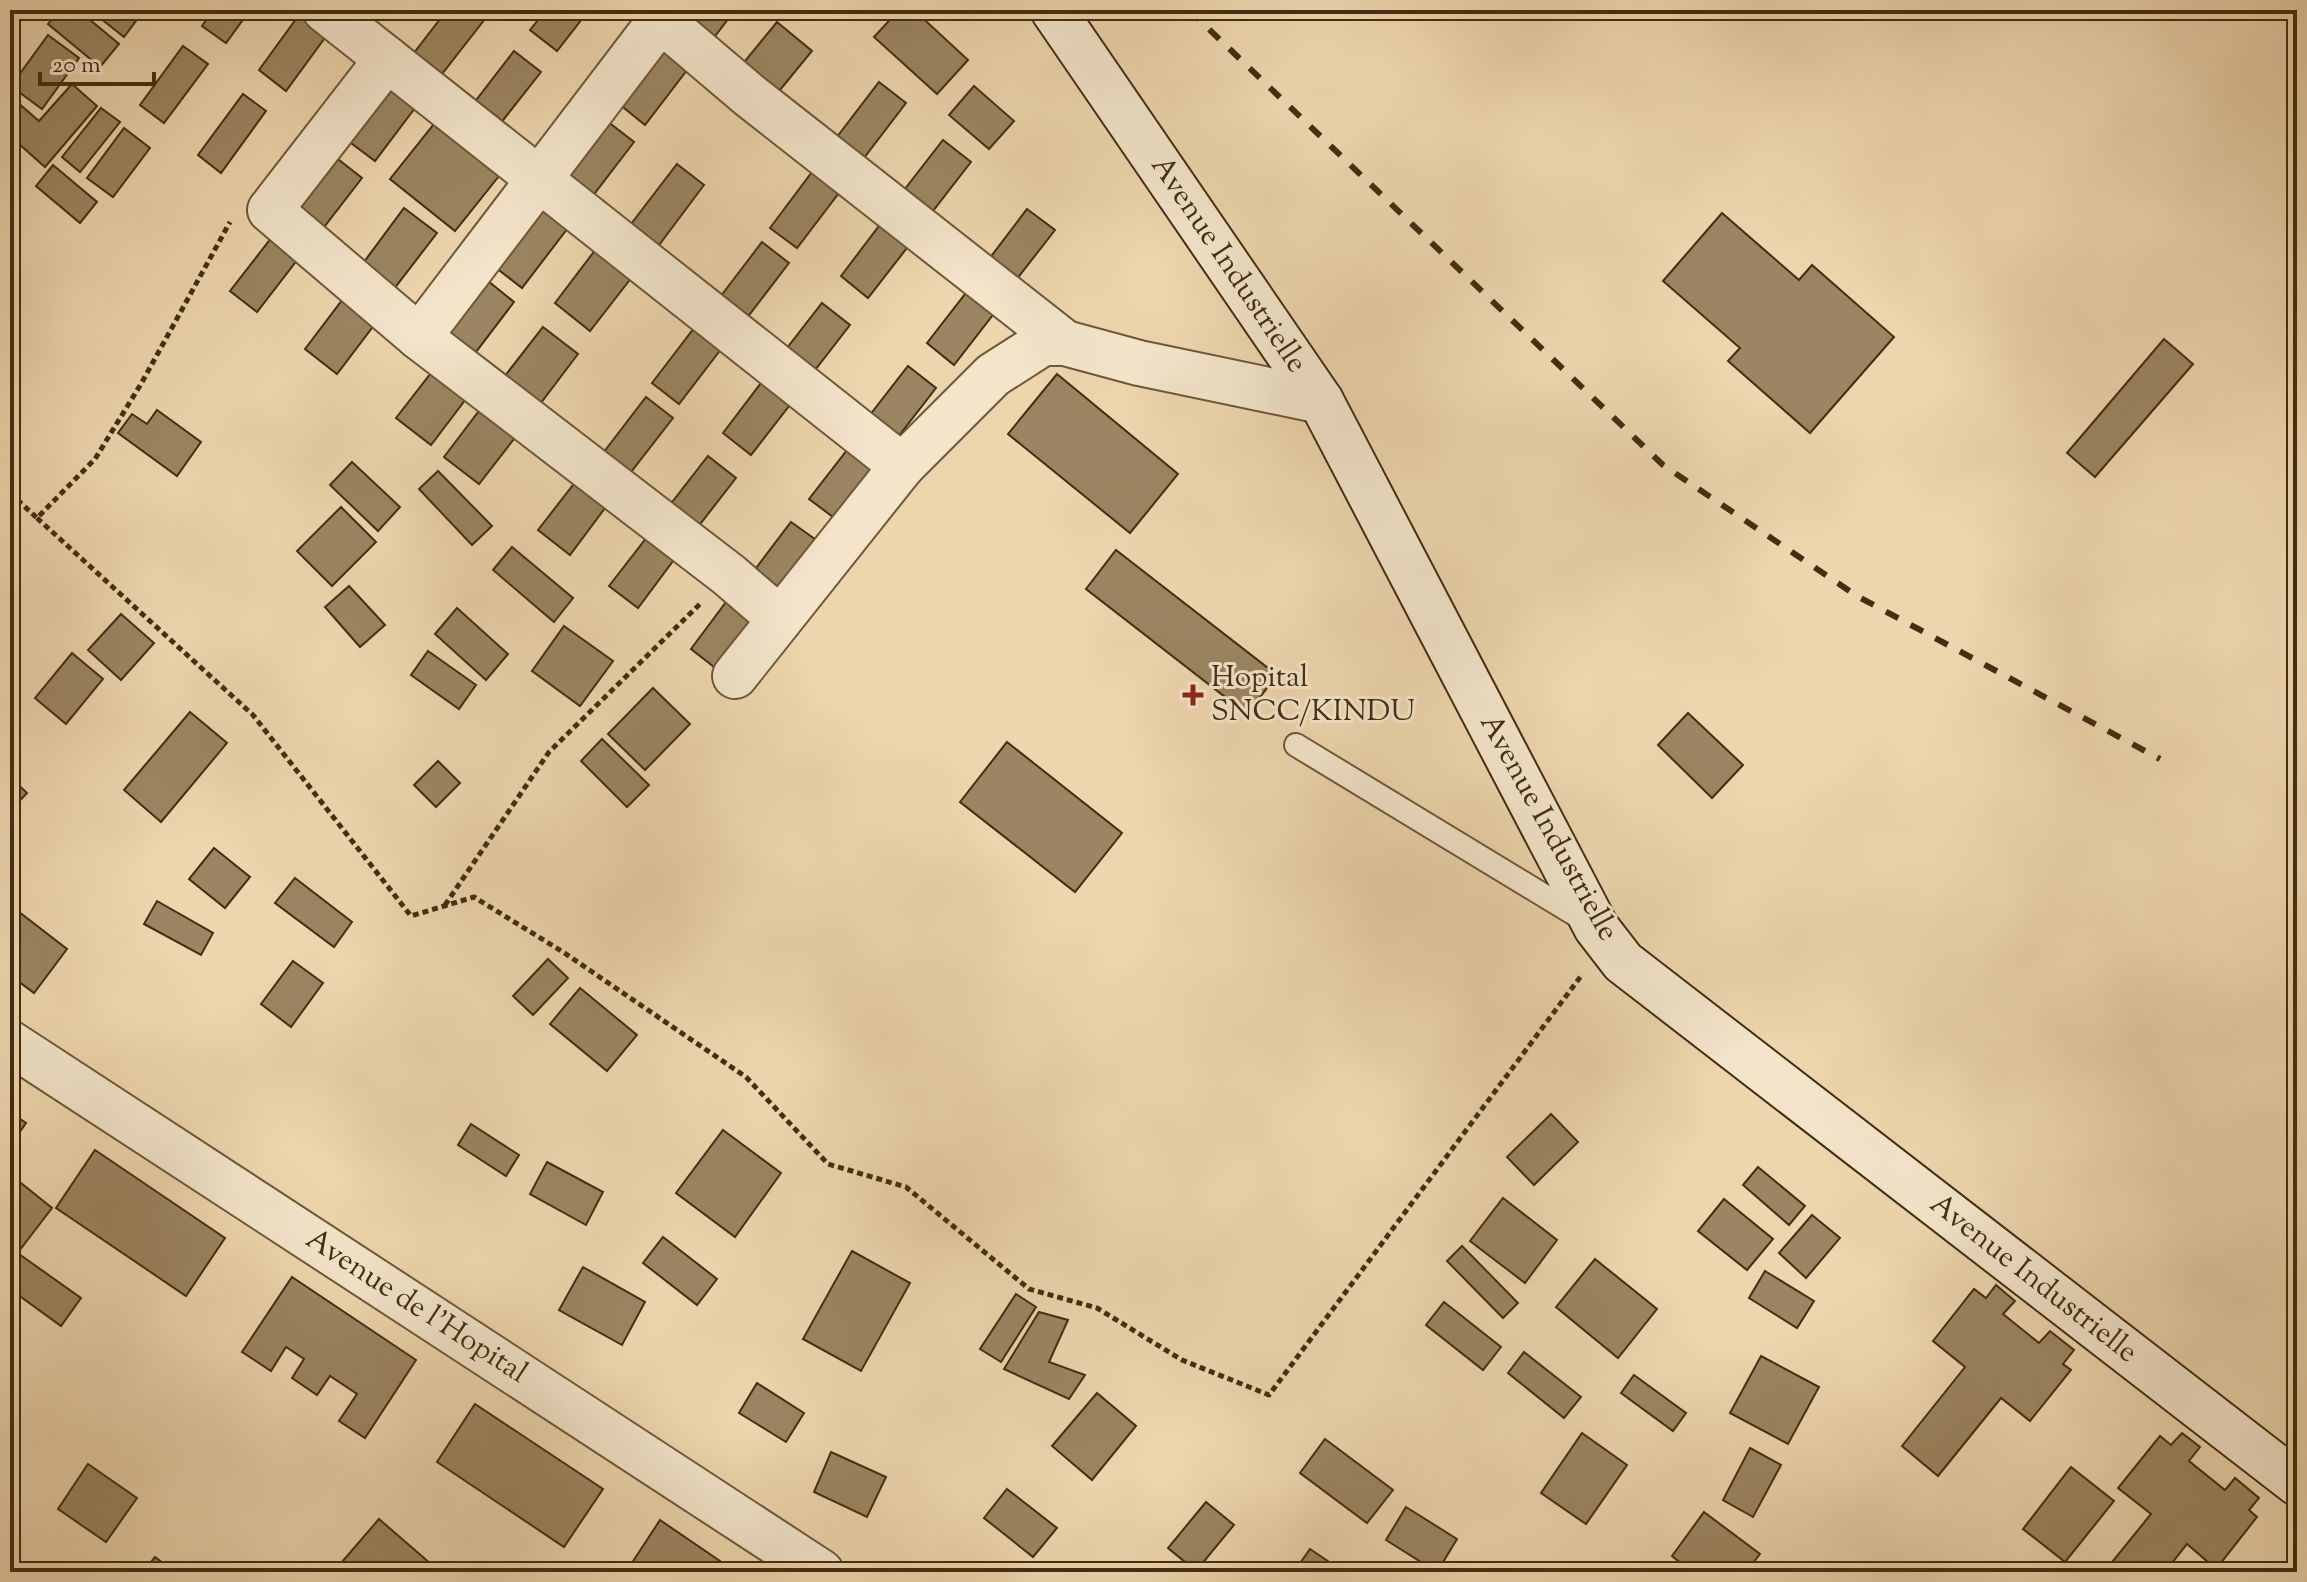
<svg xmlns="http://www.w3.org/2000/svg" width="2307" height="1582" font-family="'Sorts Mill Goudy',serif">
	<rect width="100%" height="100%" fill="#edd5ad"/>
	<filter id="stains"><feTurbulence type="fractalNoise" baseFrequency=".0025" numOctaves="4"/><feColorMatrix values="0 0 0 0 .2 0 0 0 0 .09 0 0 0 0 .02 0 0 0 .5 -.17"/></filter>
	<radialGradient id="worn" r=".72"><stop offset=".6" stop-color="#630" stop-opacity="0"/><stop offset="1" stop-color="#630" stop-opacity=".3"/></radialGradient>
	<!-- building -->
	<g fill="#9b8562" stroke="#422e10" stroke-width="2">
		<path d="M59 10H78L119 44 100 67 48 24Z"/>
		<path d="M90 10H144L124 37Z"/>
		<path d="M213 10H250L226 43 202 26Z"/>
		<path d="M447 10H474L485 19 438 79 410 58Z"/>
		<path d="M546 10H589L557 51 530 30Z"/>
		<path d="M688 10H735L709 44 680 21Z"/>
		<path d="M899 10H914L968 60 937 94 874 37Z"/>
		<path d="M299 15 327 35 286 91 259 70Z"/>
		<path d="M777 22 812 51 775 96 740 67Z"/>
		<path d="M48 35 79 58 42 109 11 86Z"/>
		<path d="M667 40 694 61 645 125 618 103Z"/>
		<path d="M183 46 208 64 164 123 140 105Z"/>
		<path d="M514 51 541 72 496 129 470 108Z"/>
		<path d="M391 82 418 104 375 161 347 140Z"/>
		<path d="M879 82 906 103 857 167 830 146Z"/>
		<path d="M72 84 97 106 45 167 10 136V96L39 121Z"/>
		<path d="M974 86 1014 121 989 149 949 115Z"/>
		<path d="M243 94 266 111 221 173 198 155Z"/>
		<path d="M101 108 120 122 80 172 62 157Z"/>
		<path d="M438 119 503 171 455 231 390 179Z"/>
		<path d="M607 121 634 142 585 206 558 185Z"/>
		<path d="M124 128 150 148 113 197 87 178Z"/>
		<path d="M943 140 971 162 929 216 901 194Z"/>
		<path d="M334 156 362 178 314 240 286 218Z"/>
		<path d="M677 164 704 185 656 249 628 228Z"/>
		<path d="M818 164 845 185 797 248 770 228Z"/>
		<path d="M53 165 97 202 80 223 36 186Z"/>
		<path d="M544 203 571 224 522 288 495 267Z"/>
		<path d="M404 208 437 233 387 298 355 274Z"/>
		<path d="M1027 209 1055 230 1013 284 986 263Z"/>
		<path d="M1722 213 1799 280 1812 265 1894 337 1810 433 1728 361 1740 348 1663 281Z"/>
		<path d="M882 222 910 244 868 298 841 276Z"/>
		<path d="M272 237 298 259 257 312 230 291Z"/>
		<path d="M762 242 789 263 740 327 714 305Z"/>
		<path d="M596 249 632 277 590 331 555 303Z"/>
		<path d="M488 281 514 302 466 365 438 344Z"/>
		<path d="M969 289 996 311 954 365 927 343Z"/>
		<path d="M346 295 378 320 337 374 305 349Z"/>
		<path d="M822 303 850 325 808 379 780 357Z"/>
		<path d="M701 319 728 340 679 404 652 383Z"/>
		<path d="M543 327 578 354 537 408 501 381Z"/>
		<path d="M2164 339 2193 364 2095 477 2067 453Z"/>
		<path d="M438 364 472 391 431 445 396 418Z"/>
		<path d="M908 366 936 388 894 442 866 420Z"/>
		<path d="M1057 374 1178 474 1130 533 1008 434Z"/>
		<path d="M764 379 793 401 751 455 723 433Z"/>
		<path d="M646 397 673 418 624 481 597 461Z"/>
		<path d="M485 403 521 430 479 484 444 457Z"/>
		<path d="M157 410 201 442 177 476 118 433 132 414 147 424Z"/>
		<path d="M851 445 878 466 837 520 809 499Z"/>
		<path d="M708 456 736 478 694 532 666 510Z"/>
		<path d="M352 462 400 507 378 531 330 485Z"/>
		<path d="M438 471 492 526 472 545 419 489Z"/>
		<path d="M580 476 611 500 570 555 538 530Z"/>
		<path d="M341 507 376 542 332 586 297 551Z"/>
		<path d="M791 522 819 542 778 597 750 576Z"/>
		<path d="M651 532 679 553 638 608 609 586Z"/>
		<path d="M512 547 573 598 554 622 493 570Z"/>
		<path d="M1116 550 1277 675 1247 714 1086 589Z"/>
		<path d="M349 586 385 625 360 647 325 607Z"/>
		<path d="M732 594 760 616 718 670 691 649Z"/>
		<path d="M457 608 508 654 486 680 435 634Z"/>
		<path d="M121 614 154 643 121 680 88 650Z"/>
		<path d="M564 626 613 661 580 706 532 671Z"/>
		<path d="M428 651 476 685 459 709 411 675Z"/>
		<path d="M72 653 103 679 66 724 35 698Z"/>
		<path d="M653 688 690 724 645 770 608 734Z"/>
		<path d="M190 712 227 743 161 822 124 790Z"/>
		<path d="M1688 713 1743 765 1712 798 1658 745Z"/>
		<path d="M602 739 649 785 627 807 581 761Z"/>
		<path d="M1007 742 1122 833 1075 892 960 802Z"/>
		<path d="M438 761 460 783 436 807 414 785Z"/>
		<path d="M10 777 27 793 10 811Z"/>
		<path d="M214 848 250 877 225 908 189 879Z"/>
		<path d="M295 878 352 922 334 947 275 903Z"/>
		<path d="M157 901 213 933 201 955 144 924Z"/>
		<path d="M10 905 67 949 34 993 10 975Z"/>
		<path d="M548 959 568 978 533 1015 513 996Z"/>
		<path d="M293 961 323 983 291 1027 261 1004Z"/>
		<path d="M580 988 637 1035 607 1071 550 1024Z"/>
		<path d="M10 1112 26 1123 10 1146Z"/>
		<path d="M1551 1114 1578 1142 1534 1185 1507 1157Z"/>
		<path d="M471 1124 519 1155 506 1176 458 1145Z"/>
		<path d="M723 1130 781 1173 735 1237 676 1193Z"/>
		<path d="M95 1150 225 1238 186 1296 56 1208Z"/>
		<path d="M547 1162 603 1192 586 1225 530 1194Z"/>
		<path d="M1758 1167 1805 1206 1789 1225 1743 1185Z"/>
		<path d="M21 1183 52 1208 13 1259 10 1257V1197Z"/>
		<path d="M1503 1198 1557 1240 1525 1283 1470 1241Z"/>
		<path d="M1724 1199 1773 1239 1747 1270 1698 1231Z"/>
		<path d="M1812 1215 1840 1238 1806 1278 1779 1253Z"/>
		<path d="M663 1237 717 1279 697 1305 643 1263Z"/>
		<path d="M1462 1246 1518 1303 1503 1318 1447 1261Z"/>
		<path d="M852 1251 910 1283 861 1371 803 1339Z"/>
		<path d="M19 1254 81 1298 61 1326 10 1289V1267Z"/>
		<path d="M1595 1259 1657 1309 1618 1358 1556 1307Z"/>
		<path d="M583 1267 645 1302 622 1345 559 1310Z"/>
		<path d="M1765 1271 1814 1301 1797 1328 1749 1298Z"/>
		<path d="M292 1277 416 1360 365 1438 339 1421 357 1394 330 1376 317 1395 292 1378 304 1359 286 1347 271 1371 242 1352Z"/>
		<path d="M1996 1285 2015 1301 2003 1314 2039 1343 2050 1331 2074 1350 2063 1364 2071 1370 2030 1421 2001 1398 1938 1476 1902 1446 1965 1367 1933 1341 1974 1289 1986 1298Z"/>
		<path d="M1016 1294 1036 1307 1001 1362 980 1349Z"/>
		<path d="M1444 1302 1501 1347 1483 1370 1426 1325Z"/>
		<path d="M1039 1312 1068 1320 1049 1362 1085 1375 1069 1399 1004 1369Z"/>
		<path d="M1524 1352 1581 1397 1564 1418 1508 1373Z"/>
		<path d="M1761 1356 1819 1387 1788 1444 1730 1413Z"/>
		<path d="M1634 1375 1686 1413 1673 1431 1621 1393Z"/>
		<path d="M757 1383 804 1413 786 1442 739 1413Z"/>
		<path d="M1097 1393 1136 1426 1092 1480 1052 1446Z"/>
		<path d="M475 1404 603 1489 564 1547 437 1462Z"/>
		<path d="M1582 1433 1627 1465 1586 1524 1541 1493Z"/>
		<path d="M2182 1433 2200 1447 2189 1461 2225 1490 2235 1478 2259 1498 2249 1510 2257 1517 2216 1569 2187 1544 2165 1572H2104L2151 1514 2118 1488 2160 1436 2171 1445Z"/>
		<path d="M1325 1439 1393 1490 1367 1523 1300 1473Z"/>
		<path d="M1750 1448 1781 1465 1753 1517 1723 1500Z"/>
		<path d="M831 1452 886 1477 867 1517 814 1492Z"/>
		<path d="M88 1464 137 1498 106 1542 58 1509Z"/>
		<path d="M2071 1467 2114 1501 2065 1562 2023 1529Z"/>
		<path d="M1007 1489 1057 1528 1033 1557 984 1518Z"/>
		<path d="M1206 1502 1234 1525 1196 1571 1168 1548Z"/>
		<path d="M1406 1507 1457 1539 1437 1572 1386 1540Z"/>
		<path d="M1704 1512 1760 1554 1746 1572H1692L1672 1556Z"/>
		<path d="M379 1519 439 1571V1572H337L335 1570Z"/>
		<path d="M660 1520 736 1572H626Z"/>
		<path d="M1310 1549 1344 1572H1294Z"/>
		<path d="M155 1557 175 1572H143Z"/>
	</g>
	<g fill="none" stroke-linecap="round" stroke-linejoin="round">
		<defs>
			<path id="lane" d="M1296 745 1586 921"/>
			<g id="street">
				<path d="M325 10 902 466"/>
				<path d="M387 59 270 210 419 337 729 575 780 619"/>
				<path d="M419 337 652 31 664 29 676 33 749 95 1065 343"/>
				<path d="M735 676 902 466 993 375 1043 343H1065L1139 363 1321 401"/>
				<path d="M10 1043 821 1572"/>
			</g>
			<path id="secondary" d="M1053 10 1321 401 1596 927 1623 962 2297 1483"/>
		</defs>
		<!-- lane casing -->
		<use href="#lane" stroke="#6d5837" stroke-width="26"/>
		<!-- street casing -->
		<use href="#street" stroke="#6d5837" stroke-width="48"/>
		<!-- secondary casing -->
		<use href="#secondary" stroke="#422e10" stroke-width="48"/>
		<!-- path -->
		<g stroke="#422e10" stroke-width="5" stroke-dasharray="6 4" stroke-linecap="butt">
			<path d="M10 493 37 518 95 459 141 384 230 222"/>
			<path d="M37 518 253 715 411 916 474 897 563 952 746 1077 828 1164 906 1187 1029 1289 1097 1308 1182 1360 1269 1395 1581 976"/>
			<path d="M445 905 549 752 701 603"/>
		</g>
		<!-- lane -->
		<use href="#lane" stroke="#f3e4ca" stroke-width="22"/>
		<!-- street -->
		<use href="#street" stroke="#f3e4ca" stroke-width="44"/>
		<!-- secondary -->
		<use href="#secondary" stroke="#f3e4ca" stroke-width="44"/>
		<!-- rail -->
		<path stroke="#422e10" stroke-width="6" stroke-dasharray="14 14" stroke-linecap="butt" d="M1189 10 1663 465 1857 596 2160 759"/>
	</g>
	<!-- markers -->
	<path fill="#8f2418" stroke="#f3e4ca" stroke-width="3" d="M1189 683h8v8h8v8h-8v8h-8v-8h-8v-8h8z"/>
	<g text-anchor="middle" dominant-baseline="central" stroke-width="6" stroke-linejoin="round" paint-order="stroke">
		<!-- street labels -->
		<g font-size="30" fill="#422e10" stroke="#f3e4ca">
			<text transform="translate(1228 265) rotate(56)">Avenue Industrielle</text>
			<text transform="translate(1548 828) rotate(61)">Avenue Industrielle</text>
			<text transform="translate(2033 1279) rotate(38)">Avenue Industrielle</text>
			<text transform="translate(416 1307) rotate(33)">Avenue de l'Hopital</text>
		</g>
		<!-- poi labels -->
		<g font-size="30" fill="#422e10" stroke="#f3e4ca" text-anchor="start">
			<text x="1211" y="678">Hopital<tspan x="1211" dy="34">SNCC/KINDU</tspan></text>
		</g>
	</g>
	<!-- margin -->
	<rect width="2307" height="1582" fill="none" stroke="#edd5ad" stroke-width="40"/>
	<rect x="12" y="12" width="2283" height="1558" fill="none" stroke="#422e10" stroke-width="4"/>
	<rect x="20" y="20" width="2267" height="1542" fill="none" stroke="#422e10" stroke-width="2"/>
	<!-- scale -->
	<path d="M40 72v12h114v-12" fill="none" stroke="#422e10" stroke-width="4"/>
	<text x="52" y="72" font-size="24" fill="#422e10" stroke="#f3e4ca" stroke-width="6" paint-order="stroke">20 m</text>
	<rect width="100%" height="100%" filter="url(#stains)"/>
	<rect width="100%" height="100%" fill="url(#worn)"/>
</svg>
